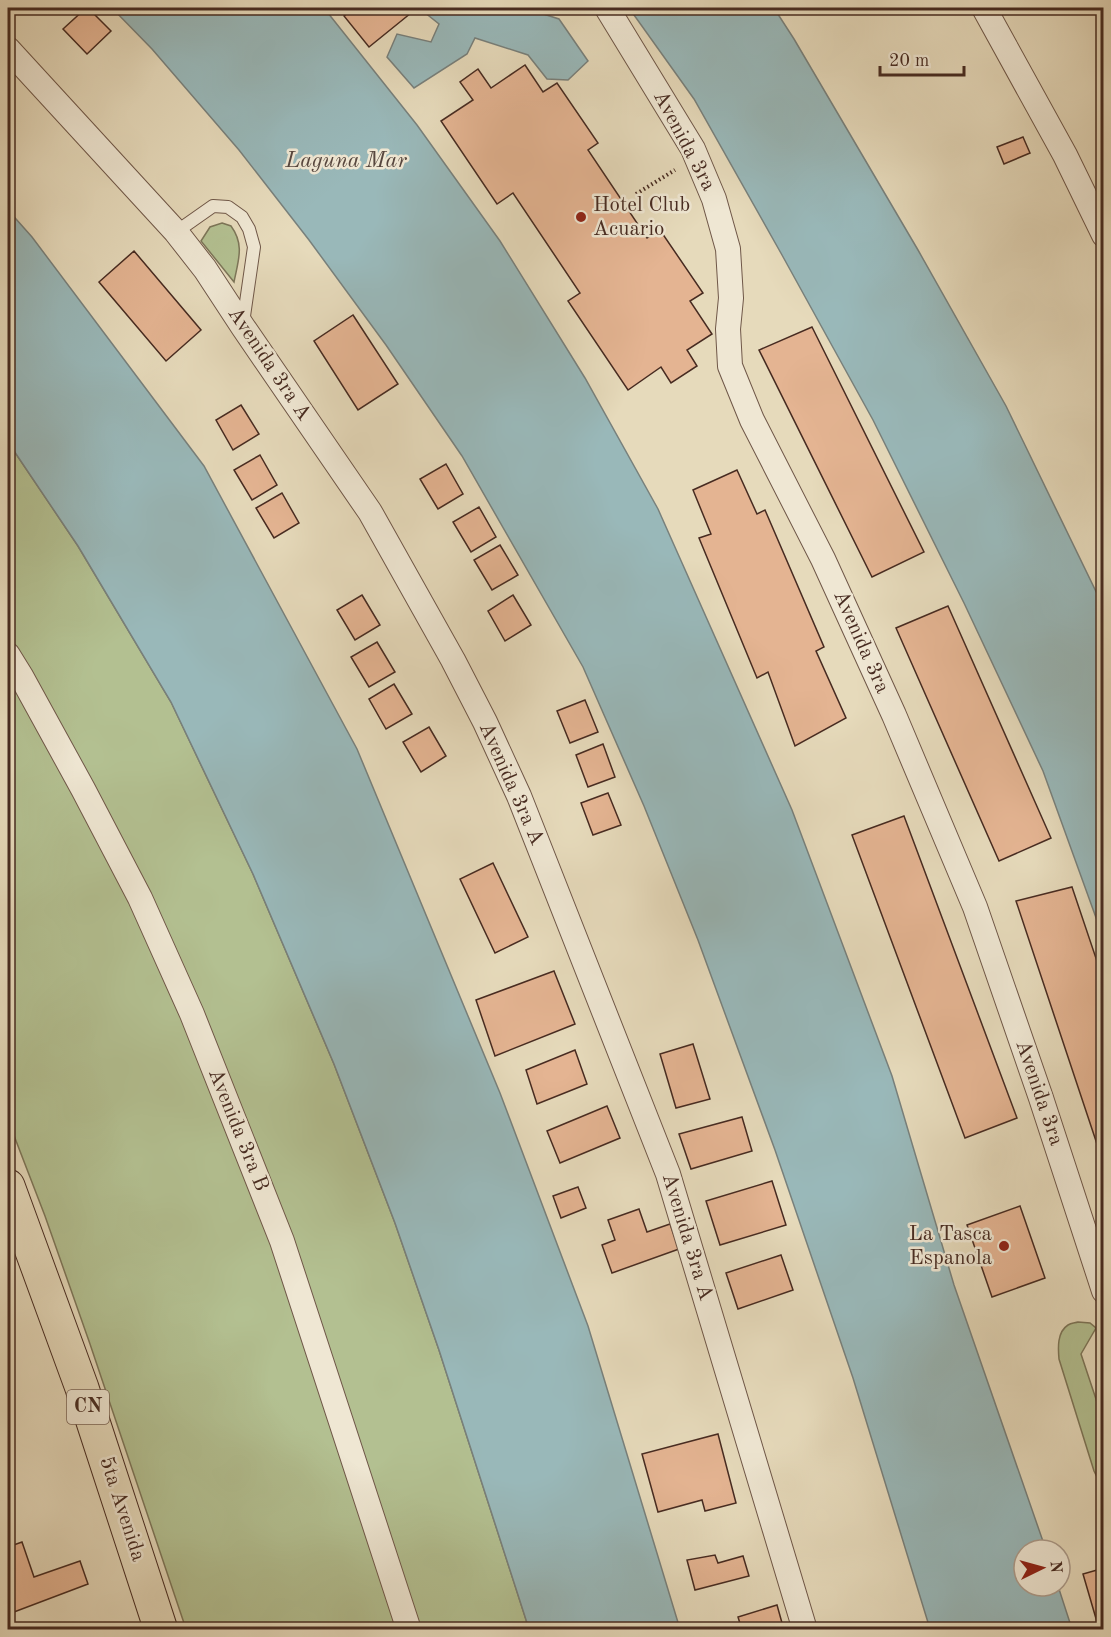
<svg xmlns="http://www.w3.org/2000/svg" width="1111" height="1637" font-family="'Old Standard TT',serif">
	<rect width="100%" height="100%" fill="#e6dabb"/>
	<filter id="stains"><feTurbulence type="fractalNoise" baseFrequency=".00333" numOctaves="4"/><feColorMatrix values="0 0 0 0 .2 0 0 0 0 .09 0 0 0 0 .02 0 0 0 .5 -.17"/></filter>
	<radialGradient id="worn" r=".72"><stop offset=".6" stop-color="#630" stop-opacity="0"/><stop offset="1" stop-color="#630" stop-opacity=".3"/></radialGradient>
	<!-- green -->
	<g fill="#b3c091" stroke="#7d7659" stroke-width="1.5">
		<path d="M222 223 231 226C245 245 238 261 234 282L201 241 210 227Z"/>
		<path d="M8 442 78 546 171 702 253 874 334 1064 395 1223 439 1350 529 1629H186L90 1344 45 1216 8 1120Z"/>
		<path d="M1078 1322 1090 1323 1096 1328 1081 1354 1103 1420V1484L1100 1483 1094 1471 1059 1359C1058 1348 1057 1332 1068 1325 1071 1323 1075 1323 1078 1322Z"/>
	</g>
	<!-- water -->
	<g fill="#99b8b9" stroke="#78807c" stroke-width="1.5">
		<path d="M112 8H324L417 125 500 241 585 378 658 509 792 810 892 1076 954 1285 1046 1550H1024V1586H1058L1072 1629H930L853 1378 775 1150 698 940 644 806 583 667 462 456 386 345 309 240 239 150 152 49Z"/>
		<path d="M419 8H536L534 11 559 19 588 61 568 80 547 79 528 55 475 38 467 54 414 88 387 57 397 34 431 42 439 24Z"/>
		<path d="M629 8H774L794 39 918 250 1006 406 1103 606V937L1043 771 964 603 873 420 782 255 694 99Z"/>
		<path d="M8 210 32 237 204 466 357 749 500 1093 588 1326 680 1629H529L439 1350 395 1223 334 1064 253 874 171 702 78 546 8 442Z"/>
	</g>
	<!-- building -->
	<g fill="#e4b492" stroke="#472b21" stroke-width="1.5">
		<path d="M86 8H88L111 31 87 54 63 29Z"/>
		<path d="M355 8H406L411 13 369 47 344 16Z"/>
		<path d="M525 65 543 92 557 83 598 143 588 150 647 238 660 230 703 293 690 301 712 334 687 350 697 366 671 383 661 367 628 390 568 301 580 293 513 193 497 204 441 121 473 100 460 82 478 69 491 88Z"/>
		<path d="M1023 137 1030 153 1004 164 997 147Z"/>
		<path d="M134 251 201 330 166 361 99 282Z"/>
		<path d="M353 315 398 384 358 410 314 341Z"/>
		<path d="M812 327 924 552 872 577 759 350Z"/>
		<path d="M241 405 259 434 233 450 216 420Z"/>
		<path d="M260 455 277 485 252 500 234 470Z"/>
		<path d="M446 464 463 494 438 509 420 479Z"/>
		<path d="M737 470 757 514 765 510 824 647 816 651 846 718 795 746 768 672 757 678 699 538 711 534 693 490Z"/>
		<path d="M282 493 299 523 274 538 256 508Z"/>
		<path d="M479 507 496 537 471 552 453 522Z"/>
		<path d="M500 545 518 575 492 590 474 560Z"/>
		<path d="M362 595 380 625 355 640 337 610Z"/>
		<path d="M513 595 531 625 505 641 488 611Z"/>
		<path d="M948 606 1051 838 999 861 896 628Z"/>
		<path d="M377 642 395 672 369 687 351 657Z"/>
		<path d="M394 684 412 714 386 729 369 699Z"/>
		<path d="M585 700 598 732 570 743 557 711Z"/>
		<path d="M429 727 446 756 421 772 403 742Z"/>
		<path d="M603 744 615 777 588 787 576 755Z"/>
		<path d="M608 793 621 825 593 835 581 803Z"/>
		<path d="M904 816 1017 1118 965 1138 852 835Z"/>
		<path d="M493 863 528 937 495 953 460 879Z"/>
		<path d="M1072 887 1104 982V1165L1016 901Z"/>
		<path d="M554 971 575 1024 495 1056 476 1000Z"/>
		<path d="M693 1044 710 1099 676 1108 660 1054Z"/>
		<path d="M575 1050 587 1084 537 1104 526 1070Z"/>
		<path d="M607 1106 620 1138 560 1163 547 1131Z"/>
		<path d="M742 1117 752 1151 691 1169 679 1134Z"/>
		<path d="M772 1181 786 1225 720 1245 706 1201Z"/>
		<path d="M578 1187 586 1208 561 1218 553 1196Z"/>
		<path d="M1020 1206 1045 1278 992 1297 967 1225Z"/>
		<path d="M639 1209 647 1232 670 1224 679 1249 612 1273 602 1245 615 1240 608 1220Z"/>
		<path d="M781 1255 793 1290 738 1309 726 1273Z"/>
		<path d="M718 1434 736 1503 705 1511 702 1500 658 1512 642 1454Z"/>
		<path d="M22 1542 34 1577 80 1561 88 1584 14 1612 8 1594V1547Z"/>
		<path d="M715 1555 718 1563 743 1556 749 1576 695 1590 687 1560Z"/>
		<path d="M1104 1568V1620L1097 1622 1083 1574Z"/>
		<path d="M777 1605 784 1630H742L738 1617Z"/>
	</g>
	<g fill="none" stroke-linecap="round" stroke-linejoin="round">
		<defs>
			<path id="lane" d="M176 232 213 206 228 207 242 217 249 229 254 247 243 323"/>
			<g id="street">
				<path d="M607 8 693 149 714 199 728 249 731 298 728 329 730 366 752 420 823 559 894 715 975 907 1041 1098 1104 1291"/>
				<path d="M984 8 1065 155 1104 235"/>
				<path d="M8 49 176 232 205 269 243 327 370 512 453 660 485 722 519 796 668 1174 805 1630"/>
				<path d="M8 655 21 676 83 789 140 898 192 1014 282 1241 409 1630"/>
			</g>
			<path id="highway" d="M8 1186 82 1388 161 1630"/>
		</defs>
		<!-- lane casing -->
		<use href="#lane" stroke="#6f5748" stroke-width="14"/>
		<!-- street casing -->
		<use href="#street" stroke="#6f5748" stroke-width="26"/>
		<!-- highway casing -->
		<use href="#highway" stroke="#472b21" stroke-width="35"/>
		<!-- path -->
		<path stroke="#472b21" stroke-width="4" stroke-dasharray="1.5 3" stroke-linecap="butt" d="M636 194 675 170"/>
		<!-- lane -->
		<use href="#lane" stroke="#efe7d3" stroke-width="12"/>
		<!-- street -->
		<use href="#street" stroke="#efe7d3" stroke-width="24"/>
		<!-- highway -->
		<use href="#highway" stroke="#e6dabb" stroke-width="33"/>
	</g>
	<!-- markers -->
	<g fill="#8f2418" stroke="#efe7d3" stroke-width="2">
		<circle cx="581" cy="217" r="6"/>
		<circle cx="1004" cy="1246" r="6"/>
	</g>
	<g text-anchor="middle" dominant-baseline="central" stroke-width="5" stroke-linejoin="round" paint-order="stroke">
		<!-- shield labels -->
		<rect fill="#efe7d3" stroke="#796356" stroke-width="1.5" x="67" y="1390" width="42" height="34" rx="4.5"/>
		<g font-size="20" font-weight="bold" fill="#472b21">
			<text x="88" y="1407">CN</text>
		</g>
		<!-- street labels -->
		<g font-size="21" fill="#472b21" stroke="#efe7d3">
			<text transform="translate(684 141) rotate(62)">Avenida 3ra</text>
			<text transform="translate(269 364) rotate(56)">Avenida 3ra A</text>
			<text transform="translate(861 642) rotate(66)">Avenida 3ra</text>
			<text transform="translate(511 784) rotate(66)">Avenida 3ra A</text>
			<text transform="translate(1039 1093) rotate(71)">Avenida 3ra</text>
			<text transform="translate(238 1130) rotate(68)">Avenida 3ra B</text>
			<text transform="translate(687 1237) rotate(73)">Avenida 3ra A</text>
			<text transform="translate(122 1509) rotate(72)">5ta Avenida</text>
		</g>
		<!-- poi labels -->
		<g font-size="21" fill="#472b21" stroke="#efe7d3" text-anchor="start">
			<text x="593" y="205">Hotel Club<tspan x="593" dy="24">Acuario</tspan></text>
			<text x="992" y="1234" text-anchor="end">La Tasca<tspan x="992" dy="24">Espanola</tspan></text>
		</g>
		<!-- water labels -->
		<g font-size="22" font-style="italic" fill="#57473f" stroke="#efe7d3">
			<text x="346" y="161">Laguna Mar</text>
		</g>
	</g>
	<!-- margin -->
	<rect width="1111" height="1637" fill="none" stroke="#e6dabb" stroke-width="30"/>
	<rect x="9" y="9" width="1093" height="1619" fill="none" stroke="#472b21" stroke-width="3"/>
	<rect x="15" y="15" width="1081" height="1607" fill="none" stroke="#472b21" stroke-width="1.5"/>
	<!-- north arrow -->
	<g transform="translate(1042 1568) rotate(85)"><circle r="28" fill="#efe7d3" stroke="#ac9c8c" stroke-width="1.5"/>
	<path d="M0-4.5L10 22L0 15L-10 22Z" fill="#8f2418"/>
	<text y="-9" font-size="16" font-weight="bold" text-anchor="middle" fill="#472b21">N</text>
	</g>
	<!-- scale -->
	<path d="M880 66v9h84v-9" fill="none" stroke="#472b21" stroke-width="3"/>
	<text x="889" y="66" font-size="18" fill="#472b21" stroke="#efe7d3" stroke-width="4.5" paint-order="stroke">20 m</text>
	<rect width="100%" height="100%" filter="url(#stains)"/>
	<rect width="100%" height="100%" fill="url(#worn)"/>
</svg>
